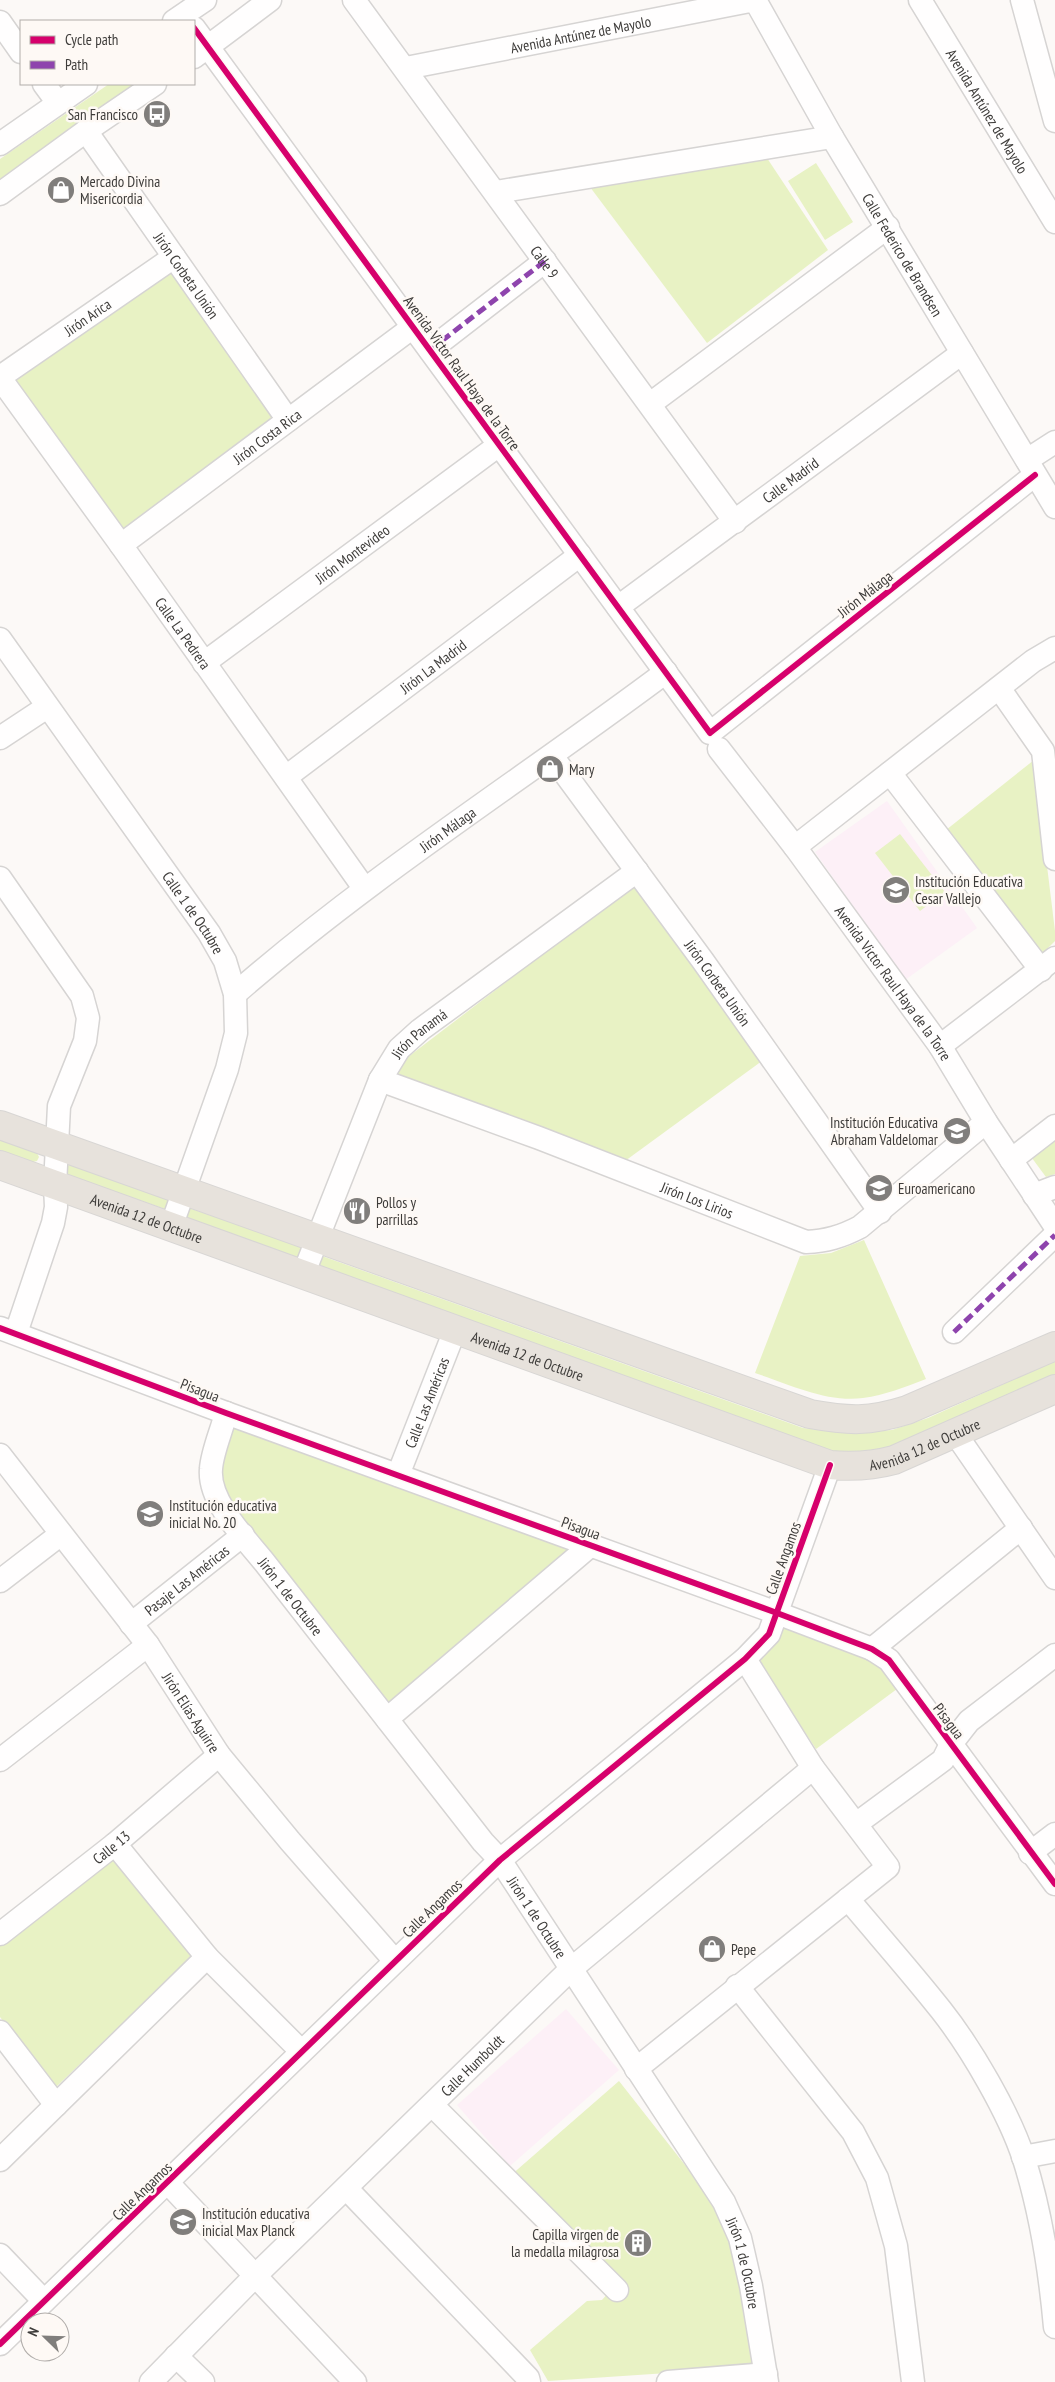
<svg xmlns="http://www.w3.org/2000/svg" width="1055" height="2382" font-family="'PT Sans Narrow',sans-serif">
	<rect width="100%" height="100%" fill="#fcf9f7"/>
	<!-- education -->
	<g fill="#fdf0f7">
		<path d="M887 801 977 928 905 980 815 852Z"/>
		<path d="M566 2009 619 2070 510 2166 457 2105Z"/>
	</g>
	<!-- green -->
	<g fill="#e8f2c4">
		<path d="M109 84H137L0 179V159Z"/>
		<path d="M763 152 828 250 707 343 590 187Z"/>
		<path d="M816 163 853 222 825 240 788 181Z"/>
		<path d="M169 270 277 418 121 538 9 382Z"/>
		<path d="M1034 760 1055 931V941L1041 955 946 830Z"/>
		<path d="M900 834 945 892 920 911 875 853Z"/>
		<path d="M633 885 766 1058 625 1161 404 1081 398 1074 404 1060Z"/>
		<path d="M1055 1135V1174L1046 1177 1029 1154Z"/>
		<path d="M0 1140 37 1153 39 1157 37 1161 33 1162 0 1150Z"/>
		<path d="M71 1164 168 1199 171 1201 169 1207 165 1209 68 1175 67 1166Z"/>
		<path d="M189 1208 300 1246 305 1253 298 1258 188 1218 184 1213Z"/>
		<path d="M864 1240 926 1379C905 1387 885 1395 863 1398 828 1403 788 1384 755 1373L800 1256 831 1253Z"/>
		<path d="M322 1256 803 1428 845 1433 892 1430 928 1418 1055 1361V1378L899 1448 845 1457 318 1266Z"/>
		<path d="M239 1425 565 1546 569 1555 387 1707 222 1494 216 1470 226 1432Z"/>
		<path d="M784 1619 877 1663 897 1689 816 1749 757 1660Z"/>
		<path d="M111 1854 192 1957 55 2088 0 2017V1945Z"/>
		<path d="M619 2081 718 2207 740 2260 757 2367 548 2381 530 2350 587 2301 602 2300 620 2280 510 2176Z"/>
	</g>
	<g fill="none" stroke-linecap="round" stroke-linejoin="round">
		<defs>
			<g id="minor">
				<path id="s1" d="M354 0 735 522"/>
				<path id="s2" d="M920 0 1055 222"/>
				<path d="M1022 0 1055 121"/>
				<path d="M174 21 205 0"/>
				<path d="M0 22 21 52"/>
				<path d="M194 28 710 733 1035 475"/>
				<path d="M194 57 270 0"/>
				<path id="s3" d="M406 68 755 0 832 137 1055 507"/>
				<path d="M44 84 58 103"/>
				<path id="s4" d="M86 131 288 420"/>
				<path d="M0 144 86 84"/>
				<path d="M496 192 832 137"/>
				<path d="M0 194 86 131 155 84"/>
				<path d="M430 350 545 261"/>
				<path id="s5" d="M0 377 174 257"/>
				<path id="s6" d="M0 378 121 545 364 888"/>
				<path d="M650 404 888 227"/>
				<path d="M1027 460 1055 442"/>
				<path id="s7" d="M121 545 413 327"/>
				<path id="s8" d="M618 607 962 353"/>
				<path id="s9" d="M0 639 209 933 225 961 235 994 236 1033 227 1069 171 1227"/>
				<path id="s10" d="M204 663 499 445"/>
				<path d="M999 688 1043 751 1055 859"/>
				<path d="M0 738 47 707"/>
				<path id="s11" d="M719 749 795 847 940 1046 986 1122 1055 1226"/>
				<path id="s12" d="M552 756 703 961 880 1212"/>
				<path d="M890 773 1041 970"/>
				<path id="s13" d="M286 777 580 555"/>
				<path d="M795 847 1033 661 1055 648"/>
				<path d="M0 878 82 996 88 1018 85 1041 59 1106 55 1185 56 1207 53 1223 16 1333"/>
				<path id="s14" d="M235 994C370 876 522 780 666 672"/>
				<path d="M940 1046 1055 958"/>
				<path id="s15" d="M380 1080 539 1138 806 1242C826 1241 841 1237 860 1227L986 1122"/>
				<path d="M1011 1160 1055 1126"/>
				<path d="M1034 1195 1055 1187"/>
				<path id="s16" d="M303 1275 380 1080 399 1049 420 1030 637 871"/>
				<path d="M0 1328 226 1413 777 1613 872 1649 889 1660 1055 1884"/>
				<path d="M954 1332 1055 1235"/>
				<path id="s17" d="M226 1413C222 1430 212 1452 211 1469 208 1502 246 1539 265 1563L483 1842 500 1860 724 2202 740 2238 751 2286 767 2382"/>
				<path d="M955 1433 1055 1578"/>
				<path id="s18" d="M0 1455 148 1645 219 1755 290 1841 395 1961"/>
				<path id="s19" d="M398 1475 455 1330"/>
				<path d="M0 1581 61 1534"/>
				<path id="s20" d="M131 1624 243 1535"/>
				<path d="M872 1649 1021 1528"/>
				<path d="M387 1719 591 1545"/>
				<path d="M0 1760 148 1645"/>
				<path d="M856 1824 943 1760 951 1744 969 1721 1055 1655"/>
				<path d="M115 1844 207 1957 301 2051"/>
				<path d="M1030 1853 1055 1834"/>
				<path d="M848 1899C879 1936 911 1972 941 2010 971 2048 1009 2113 1024 2159 1041 2213 1050 2271 1055 2327"/>
				<path id="s21" d="M0 1934 115 1844 219 1755"/>
				<path d="M737 1986 853 2132 877 2178 896 2246 913 2382"/>
				<path d="M0 2032 56 2105"/>
				<path d="M636 2069 888 1867 813 1768 745 1659"/>
				<path d="M432 2105 617 2290"/>
				<path d="M1023 2157 1055 2151"/>
				<path d="M0 2160 207 1957"/>
				<path d="M168 2183 355 2382"/>
				<path d="M346 2188 528 2378 529 2382"/>
				<path d="M0 2255 44 2301"/>
				<path d="M0 2344 500 1860 745 1659 769 1634 830 1465"/>
				<path d="M176 2356 203 2382"/>
				<path id="s22" d="M151 2382 256 2275 571 1969 813 1768"/>
				<path d="M668 2382 766 2374"/>
			</g>
			<g id="major">
				<path d="M0 1125 810 1414C849 1421 869 1422 907 1410L1055 1346"/>
				<path id="s23" d="M0 1165 830 1465C853 1467 872 1466 894 1460L1055 1389"/>
			</g>
		</defs>
		<!-- minor casing -->
		<use href="#minor" stroke="#d6d4d3" stroke-width="25"/>
		<!-- major casing -->
		<use href="#major" stroke="#d8d6d4" stroke-width="30"/>
		<!-- minor -->
		<use href="#minor" stroke="#fffefe" stroke-width="22"/>
		<!-- major -->
		<use href="#major" stroke="#e7e2dc" stroke-width="28"/>
		<!-- quiet -->
		<g stroke="#8e44ad" stroke-width="5" stroke-dasharray="10 5" stroke-linecap="butt">
			<path d="M430 350 545 261"/>
			<path d="M954 1332 1055 1235"/>
		</g>
		<defs>
			<g id="cycleway">
				<path d="M194 28 710 733 1035 475"/>
				<path d="M0 1328 226 1413 777 1613 872 1649 889 1660 1055 1884"/>
				<path d="M0 2344 500 1860 745 1659 769 1634 830 1465"/>
			</g>
		</defs>
		<!-- cycleway casing -->
		<use href="#cycleway" stroke="#fef9f5" stroke-width="9"/>
		<!-- cycleway -->
		<use href="#cycleway" stroke="#d6006c" stroke-width="6"/>
	</g>
	<!-- icons -->
	<defs>
		<symbol id="bus-disc" viewBox="-11 -11 22 22"><circle r="9.5" fill="#807e7c" stroke="#fef9f5"/><path d="M-5-6H5V4H4V6H2V4H-2V6H-4V4H-5ZM-3.5-4V0h7V-4ZM-3.5 1.2v1.5H-2V1.2ZM2 1.2v1.5H3.5V1.2Z" fill="#fff"/></symbol>
		<symbol id="shop-disc" viewBox="-11 -11 22 22"><circle r="9.5" fill="#807e7c" stroke="#fef9f5"/><path d="M-5-2.5h2.3a2.7 3.5 0 0 1 5.4 0H5L5.5 6h-11ZM-1.5-2.5h3a1.5 2.3 0 0 0-3 0Z" fill="#fff"/></symbol>
		<symbol id="school-disc" viewBox="-11 -11 22 22"><circle r="9.5" fill="#807e7c" stroke="#fef9f5"/><path d="M0-5L7-2L0 1L-7-2ZM-4 1L0 2.5L4 1V4Q0 6-4 4Z" fill="#fff"/></symbol>
		<symbol id="restaurant-disc" viewBox="-11 -11 22 22"><circle r="9.5" fill="#807e7c" stroke="#fef9f5"/><path d="M-5-6h1v4h1v-4h1v4h1v-4h1v5L-1.5 .5V6h-2V.5L-5-1ZM5-6V6H3V1.5H1.5Q1.5-4 5-6Z" fill="#fff"/></symbol>
		<symbol id="building-disc" viewBox="-11 -11 22 22"><circle r="9.5" fill="#807e7c" stroke="#fef9f5"/><path d="M-4-6H4V6H1V3H-1V6H-4ZM-2.5-4.3h1.7v1.8h-1.7ZM.8-4.3h1.7v1.8H.8ZM-2.5-1h1.7V.8h-1.7ZM.8-1h1.7V.8H.8Z" fill="#fff"/></symbol>
	</defs>
	<g fill-rule="evenodd">
		<use href="#bus-disc" x="141" y="98" width="32" height="32"/>
		<use href="#shop-disc" x="45" y="174" width="32" height="32"/>
		<use href="#shop-disc" x="534" y="753" width="32" height="32"/>
		<use href="#school-disc" x="880" y="874" width="32" height="32"/>
		<use href="#school-disc" x="941" y="1115" width="32" height="32"/>
		<use href="#school-disc" x="863" y="1172" width="32" height="32"/>
		<use href="#restaurant-disc" x="341" y="1195" width="32" height="32"/>
		<use href="#school-disc" x="134" y="1498" width="32" height="32"/>
		<use href="#shop-disc" x="696" y="1933" width="32" height="32"/>
		<use href="#school-disc" x="167" y="2206" width="32" height="32"/>
		<use href="#building-disc" x="622" y="2227" width="32" height="32"/>
	</g>
	<g text-anchor="middle" dominant-baseline="central" stroke-width="5" stroke-linejoin="round" paint-order="stroke">
		<!-- street labels -->
		<g font-size="15" fill="#3e3c3a" stroke="#fef9f5">
			<text stroke="none"><textPath href="#s3" startOffset="178">Avenida Antúnez de Mayolo</textPath></text>
			<text stroke="none"><textPath href="#s2" startOffset="130">Avenida Antúnez de Mayolo</textPath></text>
			<text stroke="none"><textPath href="#s3" startOffset="650">Calle Federico de Brandsen</textPath></text>
			<text stroke="none"><textPath href="#s1" startOffset="324">Calle 9</textPath></text>
			<text stroke="none"><textPath href="#s4" startOffset="176">Jirón Corbeta Unión</textPath></text>
			<text stroke="none"><textPath href="#s5" startOffset="106">Jirón Arica</textPath></text>
			<text transform="translate(462 373) rotate(54)">Avenida Victor Raul Haya de la Torre</text>
			<text stroke="none"><textPath href="#s7" startOffset="182">Jirón Costa Rica</textPath></text>
			<text stroke="none"><textPath href="#s8" startOffset="214">Calle Madrid</textPath></text>
			<text stroke="none"><textPath href="#s10" startOffset="184">Jirón Montevideo</textPath></text>
			<text transform="translate(865 594) rotate(-38)">Jirón Málaga</text>
			<text stroke="none"><textPath href="#s6" startOffset="314">Calle La Pedrera</textPath></text>
			<text stroke="none"><textPath href="#s13" startOffset="184">Jirón La Madrid</textPath></text>
			<text stroke="none"><textPath href="#s14" startOffset="269">Jirón Málaga</textPath></text>
			<text stroke="none"><textPath href="#s9" startOffset="335">Calle 1 de Octubre</textPath></text>
			<text stroke="none"><textPath href="#s12" startOffset="281">Jirón Corbeta Unión</textPath></text>
			<text stroke="none"><textPath href="#s11" startOffset="292">Avenida Victor Raul Haya de la Torre</textPath></text>
			<text stroke="none"><textPath href="#s16" startOffset="271">Jirón Panamá</textPath></text>
			<text stroke="none"><textPath href="#s15" startOffset="339">Jirón Los Lirios</textPath></text>
			<text stroke="none"><textPath href="#s23" startOffset="156">Avenida 12 de Octubre</textPath></text>
			<text stroke="none"><textPath href="#s23" startOffset="561">Avenida 12 de Octubre</textPath></text>
			<text transform="translate(200 1390) rotate(21)">Pisagua</text>
			<text stroke="none"><textPath href="#s19" startOffset="78">Calle Las Américas</textPath></text>
			<text stroke="none"><textPath href="#s23" startOffset="981">Avenida 12 de Octubre</textPath></text>
			<text transform="translate(581 1528) rotate(20)">Pisagua</text>
			<text transform="translate(783 1558) rotate(-70)">Calle Angamos</text>
			<text stroke="none"><textPath href="#s20" startOffset="71">Pasaje Las Américas</textPath></text>
			<text stroke="none"><textPath href="#s17" startOffset="211">Jirón 1 de Octubre</textPath></text>
			<text stroke="none"><textPath href="#s18" startOffset="321">Jirón Elías Aguirre</textPath></text>
			<text transform="translate(949 1721) rotate(53)">Pisagua</text>
			<text stroke="none"><textPath href="#s21" startOffset="141">Calle 13</textPath></text>
			<text transform="translate(432 1908) rotate(-44)">Calle Angamos</text>
			<text stroke="none"><textPath href="#s17" startOffset="616">Jirón 1 de Octubre</textPath></text>
			<text stroke="none"><textPath href="#s22" startOffset="451">Calle Humboldt</textPath></text>
			<text transform="translate(142 2191) rotate(-44)">Calle Angamos</text>
			<text stroke="none"><textPath href="#s17" startOffset="1021">Jirón 1 de Octubre</textPath></text>
		</g>
		<!-- poi labels -->
		<g font-size="15" fill="#3e3c3a" stroke="#fef9f5" text-anchor="start">
			<text x="138" y="114" text-anchor="end">San Francisco</text>
			<text x="80" y="181">Mercado Divina<tspan x="80" dy="17">Misericordia</tspan></text>
			<text x="569" y="769">Mary</text>
			<text x="915" y="881">Institución Educativa<tspan x="915" dy="17">Cesar Vallejo</tspan></text>
			<text x="938" y="1122" text-anchor="end">Institución Educativa<tspan x="938" dy="17">Abraham Valdelomar</tspan></text>
			<text x="898" y="1188">Euroamericano</text>
			<text x="376" y="1202">Pollos y<tspan x="376" dy="17">parrillas</tspan></text>
			<text x="169" y="1505">Institución educativa<tspan x="169" dy="17">inicial No. 20</tspan></text>
			<text x="731" y="1949">Pepe</text>
			<text x="202" y="2213">Institución educativa<tspan x="202" dy="17">inicial Max Planck</tspan></text>
			<text x="619" y="2234" text-anchor="end">Capilla virgen de<tspan x="619" dy="17">la medalla milagrosa</tspan></text>
		</g>
	</g>
	<!-- legend -->
	<rect x="20" y="20" width="175" height="65" fill="#fef9f5" stroke="#b1adaa"/>
	<rect x="30" y="36" width="25" height="8" fill="#d6006c" stroke="#b1adaa"/>
	<text x="65" y="45" font-size="15" fill="#3e3c3a">Cycle path</text>
	<rect x="30" y="61" width="25" height="8" fill="#8e44ad" stroke="#b1adaa"/>
	<text x="65" y="70" font-size="15" fill="#3e3c3a">Path</text>
	<!-- north arrow -->
	<g transform="translate(45 2337) rotate(293)"><circle r="24" fill="#fef9f5" stroke="#b1adaa"/>
	<path d="M0-4L9 19L0 12L-9 19Z" fill="#807e7c"/>
	<text y="-8" font-size="14" font-weight="bold" text-anchor="middle" fill="#3e3c3a">N</text>
	</g>
</svg>
